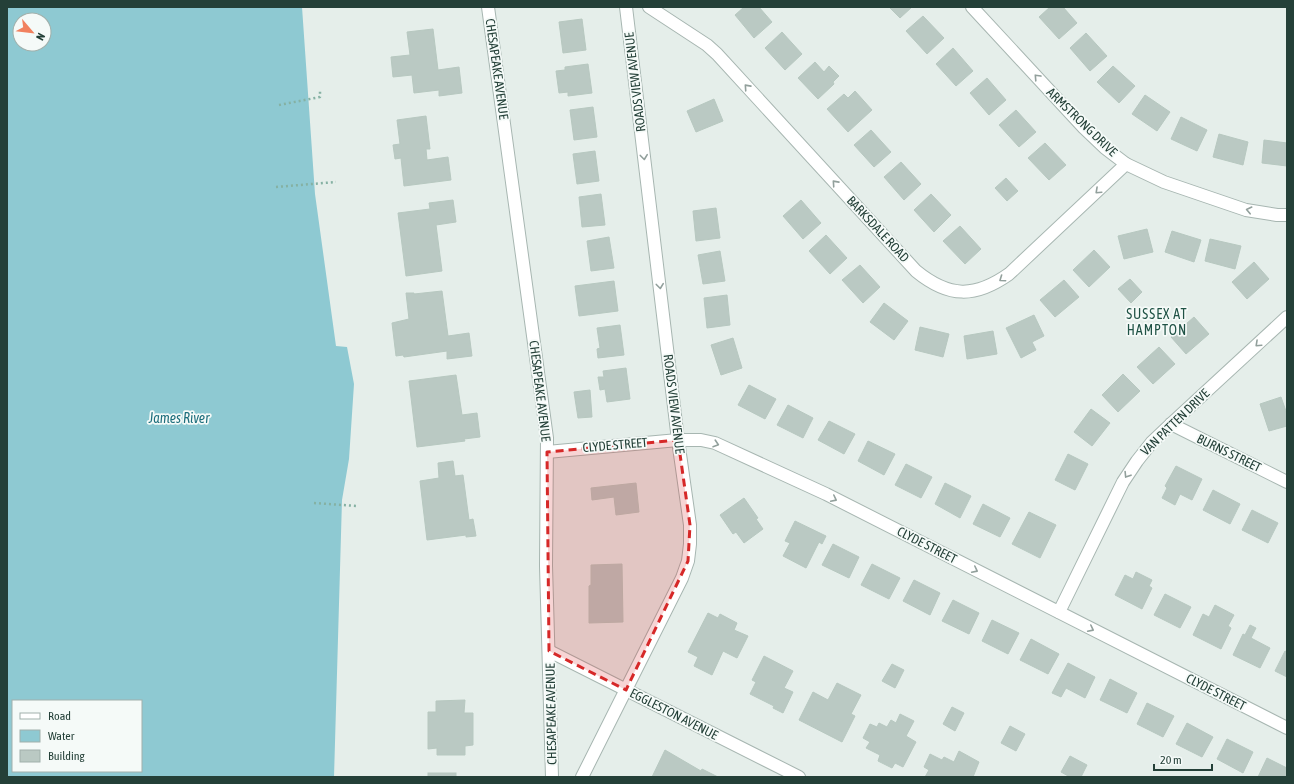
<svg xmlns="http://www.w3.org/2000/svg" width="1294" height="784" font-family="'Asap Condensed',sans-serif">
	<rect width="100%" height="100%" fill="#e5eeea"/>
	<!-- water -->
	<path fill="#8ec9d2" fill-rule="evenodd" d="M7 7H302L315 194 336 346 347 347 354 384 349 459 342 500 334 777H7ZM20 20H44V44H20ZM13 701H141V771H13Z"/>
	<!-- building -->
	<g fill="#bac9c3" stroke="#b7c8c0">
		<path d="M744 7H759L772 22 754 38 735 15Z"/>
		<path d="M889 7H912L900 18Z"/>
		<path d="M1050 7H1063L1077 23 1059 39 1039 17Z"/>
		<path d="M923 16 944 38 927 54 906 31Z"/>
		<path d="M582 19 586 50 563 53 559 22Z"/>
		<path d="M433 29 438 70 459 67 462 93 439 96V90L414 93 412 75 393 77 391 57 410 55 407 32Z"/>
		<path d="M782 32 802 54 785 70 765 48Z"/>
		<path d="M1086 33 1107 56 1090 71 1070 48Z"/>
		<path d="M953 48 973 71 956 86 936 64Z"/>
		<path d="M815 62 824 72 829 66 839 76 833 82 834 84 818 99 798 78Z"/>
		<path d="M588 64 592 93 568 96V92L559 93 556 71 565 70V67Z"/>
		<path d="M1113 66 1135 86 1119 103 1097 82Z"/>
		<path d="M987 78 1006 100 989 115 970 93Z"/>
		<path d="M855 91 872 110 848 132 827 109 844 94 848 98Z"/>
		<path d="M1145 95 1170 112 1157 131 1132 114Z"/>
		<path d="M714 99 723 121 696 132 687 111Z"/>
		<path d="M593 107 597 137 574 140 570 110Z"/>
		<path d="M1016 110 1036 132 1019 147 999 125Z"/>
		<path d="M426 116 430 149H426L427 160 448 157 451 180 404 186 401 158 395 159 393 145 400 144 397 120Z"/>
		<path d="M1181 117 1207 130 1197 151 1171 139Z"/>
		<path d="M871 130 891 152 874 167 854 145Z"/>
		<path d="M1219 134 1248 142 1243 165 1213 157Z"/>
		<path d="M1264 140 1287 143V166L1262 163Z"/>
		<path d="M1045 143 1066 165 1049 180 1028 158Z"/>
		<path d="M595 151 599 181 577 184 573 154Z"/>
		<path d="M901 162 921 184 904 200 884 177Z"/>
		<path d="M1006 178 1018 191 1007 201 995 188Z"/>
		<path d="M601 194 605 225 582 227 579 197Z"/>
		<path d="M931 194 951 215 934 232 914 210Z"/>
		<path d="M453 200 456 222 436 225 442 271 406 276 398 213 430 209 429 203Z"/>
		<path d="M801 200 821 223 803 239 783 216Z"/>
		<path d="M716 208 720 238 696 241 693 211Z"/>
		<path d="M960 226 981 249 965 264 943 241Z"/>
		<path d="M1147 229 1153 252 1124 259 1118 236Z"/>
		<path d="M1172 231 1201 240 1194 262 1165 252Z"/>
		<path d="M826 235 847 258 830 274 809 251Z"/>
		<path d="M609 237 614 268 591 271 587 241Z"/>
		<path d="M1210 239 1241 246 1235 269 1205 261Z"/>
		<path d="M1094 250 1110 267 1089 287 1073 270Z"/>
		<path d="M720 251 725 281 703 284 698 255Z"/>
		<path d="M1254 262 1269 279 1247 299 1232 282Z"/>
		<path d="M860 265 880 287 863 303 842 280Z"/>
		<path d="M1130 279 1142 292 1131 303 1118 289Z"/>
		<path d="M1064 280 1079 297 1055 317 1040 300Z"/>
		<path d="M614 281 618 311 579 316 575 286Z"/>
		<path d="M442 291 448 336 469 333 472 356 447 359V351L404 357 403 355 396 356 392 323 409 319 406 293H414V294Z"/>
		<path d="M727 295 730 325 707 328 704 298Z"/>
		<path d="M884 303 908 321 894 340 870 322Z"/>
		<path d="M1034 315 1044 336 1032 342 1036 350 1021 358 1006 328Z"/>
		<path d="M1194 317 1209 334 1186 354 1171 337Z"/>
		<path d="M620 325 624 355 598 358 597 349 600 348 597 328Z"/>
		<path d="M920 327 949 334 943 357 915 350Z"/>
		<path d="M993 331 997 354 967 359 964 336Z"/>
		<path d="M733 338 742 368 721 375 711 345Z"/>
		<path d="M1159 347 1175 364 1153 384 1137 367Z"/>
		<path d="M626 368 630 399 607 402 605 389 600 390 598 377H604L603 371Z"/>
		<path d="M1123 374 1140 391 1118 412 1102 395Z"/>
		<path d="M456 375 462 415 477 413 480 437 464 439 465 441 417 447 409 381Z"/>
		<path d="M749 385 776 399 765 419 738 405Z"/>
		<path d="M590 390 592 417 578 418 574 392Z"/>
		<path d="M1281 397 1287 414V426L1269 431 1260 404Z"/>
		<path d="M788 405 813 418 803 438 777 425Z"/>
		<path d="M1091 409 1110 423 1092 446 1074 432Z"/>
		<path d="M829 421 855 434 844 454 818 440Z"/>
		<path d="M868 441 895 454 884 475 858 461Z"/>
		<path d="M1068 454 1088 464 1075 490 1055 480Z"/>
		<path d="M453 461 455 476 463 475 469 520 473 519 476 536 466 537V535L427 540 420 481 439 478 438 463Z"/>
		<path d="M906 464 932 477 921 498 895 485Z"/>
		<path d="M1176 466 1202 479 1192 500 1180 494 1175 505 1162 498 1167 488 1165 486Z"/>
		<path d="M636 483 639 512 616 515 614 497 592 500 591 488Z"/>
		<path d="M945 483 971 496 960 518 935 504Z"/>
		<path d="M1213 490 1240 504 1230 524 1203 510Z"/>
		<path d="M744 498 758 518 756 519 763 529 744 543 736 532 733 534 720 515Z"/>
		<path d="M983 504 1010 518 1000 537 973 524Z"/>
		<path d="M1252 510 1278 523 1268 543 1242 530Z"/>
		<path d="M1029 512 1056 525 1040 558 1012 544Z"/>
		<path d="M795 521 826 536 822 544 819 542 806 568 783 556 790 543 785 541Z"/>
		<path d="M833 544 859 557 849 578 822 565Z"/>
		<path d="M622 564 623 622 589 623V586L591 585V565Z"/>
		<path d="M872 564 900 578 889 599 861 585Z"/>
		<path d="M1136 572 1152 580 1149 586 1152 588 1142 609 1115 595 1125 575 1133 579Z"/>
		<path d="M914 580 940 593 930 615 903 601Z"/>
		<path d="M1165 594 1191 607 1180 628 1154 615Z"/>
		<path d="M953 600 979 613 969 634 942 621Z"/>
		<path d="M1215 605 1234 615 1228 626 1231 628 1221 649 1193 635 1203 614 1209 617Z"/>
		<path d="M708 613 718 618 720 614 737 623 734 630 748 636 737 658 723 651 712 675 694 666 698 657 688 652Z"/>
		<path d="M992 620 1019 633 1008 654 982 641Z"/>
		<path d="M1250 625 1256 628 1251 638 1270 648 1260 668 1233 655 1243 634 1245 635Z"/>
		<path d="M1031 639 1059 654 1048 674 1020 660Z"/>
		<path d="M1285 651 1287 652V677L1275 671Z"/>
		<path d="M764 656 793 671 784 688 793 692 783 713 773 708 774 706 750 694 756 682 752 680Z"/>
		<path d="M1068 663 1095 677 1085 698 1066 688 1061 697 1052 693Z"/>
		<path d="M892 664 904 670 895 688 882 681Z"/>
		<path d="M1110 679 1137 693 1127 713 1100 700Z"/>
		<path d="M837 683 861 695 851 714 855 716 842 742 799 720 813 692 828 700Z"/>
		<path d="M465 700 464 713H473V745L465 746V755H437V748L428 749V712H436V701Z"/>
		<path d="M1147 703 1174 716 1163 737 1137 724Z"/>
		<path d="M952 707 964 713 955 731 943 724Z"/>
		<path d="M900 714 914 721 906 736 916 742 903 767 895 763 892 768 878 761 880 755 866 748 870 742 863 738 870 724 877 727 879 723 887 727 891 720 896 723Z"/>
		<path d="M1187 723 1213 737 1202 757 1176 744Z"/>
		<path d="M1010 726 1025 734 1016 751 1001 743Z"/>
		<path d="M1227 739 1253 752 1243 773 1217 759Z"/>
		<path d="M665 750 701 771 702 769 718 777H652Z"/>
		<path d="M959 751 979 762 973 777H925L929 770 924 767 930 754 942 760 944 757 954 762Z"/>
		<path d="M1070 756 1087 765 1081 777H1070L1061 772Z"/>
		<path d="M1267 758 1287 768V777H1258Z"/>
		<rect x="428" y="773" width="28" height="4"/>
	</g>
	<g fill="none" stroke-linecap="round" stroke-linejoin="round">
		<defs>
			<g id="minor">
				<path d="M488 7 547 438 546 566 552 777"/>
				<path d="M649 7 707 45 717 54 916 271C949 298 975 298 1009 274L1126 164"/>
				<path d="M972 7 1084 128 1105 148 1126 164 1164 182 1246 210 1277 215H1287"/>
				<path d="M1171 424 1287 482"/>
				<path d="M547 452 678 440H701L715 443 826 494 1287 728"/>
				<path d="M1059 612 1123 482 1137 461 1152 442 1171 424 1287 317"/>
				<path d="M549 651 799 777"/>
				<path d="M582 777 682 578 688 561 690 544V525L678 440 626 7"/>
			</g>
		</defs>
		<!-- minor casing -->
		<use href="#minor" stroke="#a7b6b1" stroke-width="14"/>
		<!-- path -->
		<g stroke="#85b1a3" stroke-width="2.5" stroke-dasharray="2 3" stroke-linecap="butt">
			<path d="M279 105 320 97V91"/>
			<path d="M276 187 336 182"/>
			<path d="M314 503 357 506"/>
		</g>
		<!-- minor -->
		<use href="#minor" stroke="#fff" stroke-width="12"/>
	</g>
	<!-- one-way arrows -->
	<defs><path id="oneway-chevron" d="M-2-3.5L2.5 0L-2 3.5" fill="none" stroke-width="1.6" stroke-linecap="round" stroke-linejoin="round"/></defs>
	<g stroke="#92a09c">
		<use href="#oneway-chevron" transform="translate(1037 77) rotate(-133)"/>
		<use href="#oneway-chevron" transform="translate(747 87) rotate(-132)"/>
		<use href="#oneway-chevron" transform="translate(644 157) rotate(83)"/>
		<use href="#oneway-chevron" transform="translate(835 183) rotate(-132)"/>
		<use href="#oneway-chevron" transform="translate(1098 191) rotate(137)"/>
		<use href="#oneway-chevron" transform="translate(1249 210) rotate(-167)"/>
		<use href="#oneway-chevron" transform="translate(1002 279) rotate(145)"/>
		<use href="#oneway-chevron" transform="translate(660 286) rotate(83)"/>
		<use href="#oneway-chevron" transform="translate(1258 344) rotate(137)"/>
		<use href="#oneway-chevron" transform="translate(716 444) rotate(18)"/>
		<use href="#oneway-chevron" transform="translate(1127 475) rotate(122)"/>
		<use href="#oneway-chevron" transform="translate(834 499) rotate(27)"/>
		<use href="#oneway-chevron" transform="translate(975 570) rotate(27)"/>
		<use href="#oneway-chevron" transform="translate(1091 629) rotate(27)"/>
	</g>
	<!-- marked area -->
	<path fill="#d62828" fill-opacity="0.2" stroke="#d62828" stroke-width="3" stroke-dasharray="8 5" stroke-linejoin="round" d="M678 440 690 525 688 561 626 690 549 651 547 452Z"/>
	<g text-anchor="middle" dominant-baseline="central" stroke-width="3.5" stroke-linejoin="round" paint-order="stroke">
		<!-- street labels -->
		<g font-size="13" fill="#244038" stroke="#f5faf8">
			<text transform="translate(497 69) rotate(82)">CHESAPEAKE AVENUE</text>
			<text transform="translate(635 82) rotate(-97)">ROADS VIEW AVENUE</text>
			<text transform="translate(1082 122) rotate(44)">ARMSTRONG DRIVE</text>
			<text transform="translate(878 229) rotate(47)">BARKSDALE ROAD</text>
			<text transform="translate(540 391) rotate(83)">CHESAPEAKE AVENUE</text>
			<text transform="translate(674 404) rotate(83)">ROADS VIEW AVENUE</text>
			<text transform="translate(1175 422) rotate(-44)">VAN PATTEN DRIVE</text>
			<text transform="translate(615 445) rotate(-5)">CLYDE STREET</text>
			<text transform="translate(1229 453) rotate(26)">BURNS STREET</text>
			<text transform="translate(927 545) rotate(27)">CLYDE STREET</text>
			<text transform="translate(1216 692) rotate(27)">CLYDE STREET</text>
			<text transform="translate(551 714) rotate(-91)">CHESAPEAKE AVENUE</text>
			<text transform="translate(674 714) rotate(27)">EGGLESTON AVENUE</text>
		</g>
		<!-- neighbourhood labels -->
		<g font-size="14" letter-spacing="1" fill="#1f5245" stroke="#f5faf8">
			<text x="1157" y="314">SUSSEX AT<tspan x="1157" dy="16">HAMPTON</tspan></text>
		</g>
		<!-- water labels -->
		<g font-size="14" font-style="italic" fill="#1d6e7c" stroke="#f5faf8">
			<text x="179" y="418">James River</text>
		</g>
	</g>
	<!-- border -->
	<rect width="1294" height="784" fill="none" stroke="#244038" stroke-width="16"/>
	<!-- legend -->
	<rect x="12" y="700" width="130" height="72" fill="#f5faf8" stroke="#a1b0ab"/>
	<rect x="20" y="713" width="20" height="6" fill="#ffffff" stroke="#a1b0ab"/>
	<text x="48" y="720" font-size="12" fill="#244038">Road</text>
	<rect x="20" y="730" width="20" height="12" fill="#8ec9d2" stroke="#a1b0ab"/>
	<text x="48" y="740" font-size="12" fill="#244038">Water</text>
	<rect x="20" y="750" width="20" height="12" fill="#bac9c3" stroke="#a1b0ab"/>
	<text x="48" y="760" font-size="12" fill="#244038">Building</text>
	<!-- north arrow -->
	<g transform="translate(32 32) rotate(118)"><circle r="19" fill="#f5faf8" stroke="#a1b0ab"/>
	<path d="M0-3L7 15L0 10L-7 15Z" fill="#f1815f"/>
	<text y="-6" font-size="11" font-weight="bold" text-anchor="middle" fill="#244038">N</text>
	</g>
	<!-- scale -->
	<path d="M1154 764v6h58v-6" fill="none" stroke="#244038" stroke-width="2"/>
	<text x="1160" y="764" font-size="12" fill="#244038" stroke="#f5faf8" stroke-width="3" paint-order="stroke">20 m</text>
</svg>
